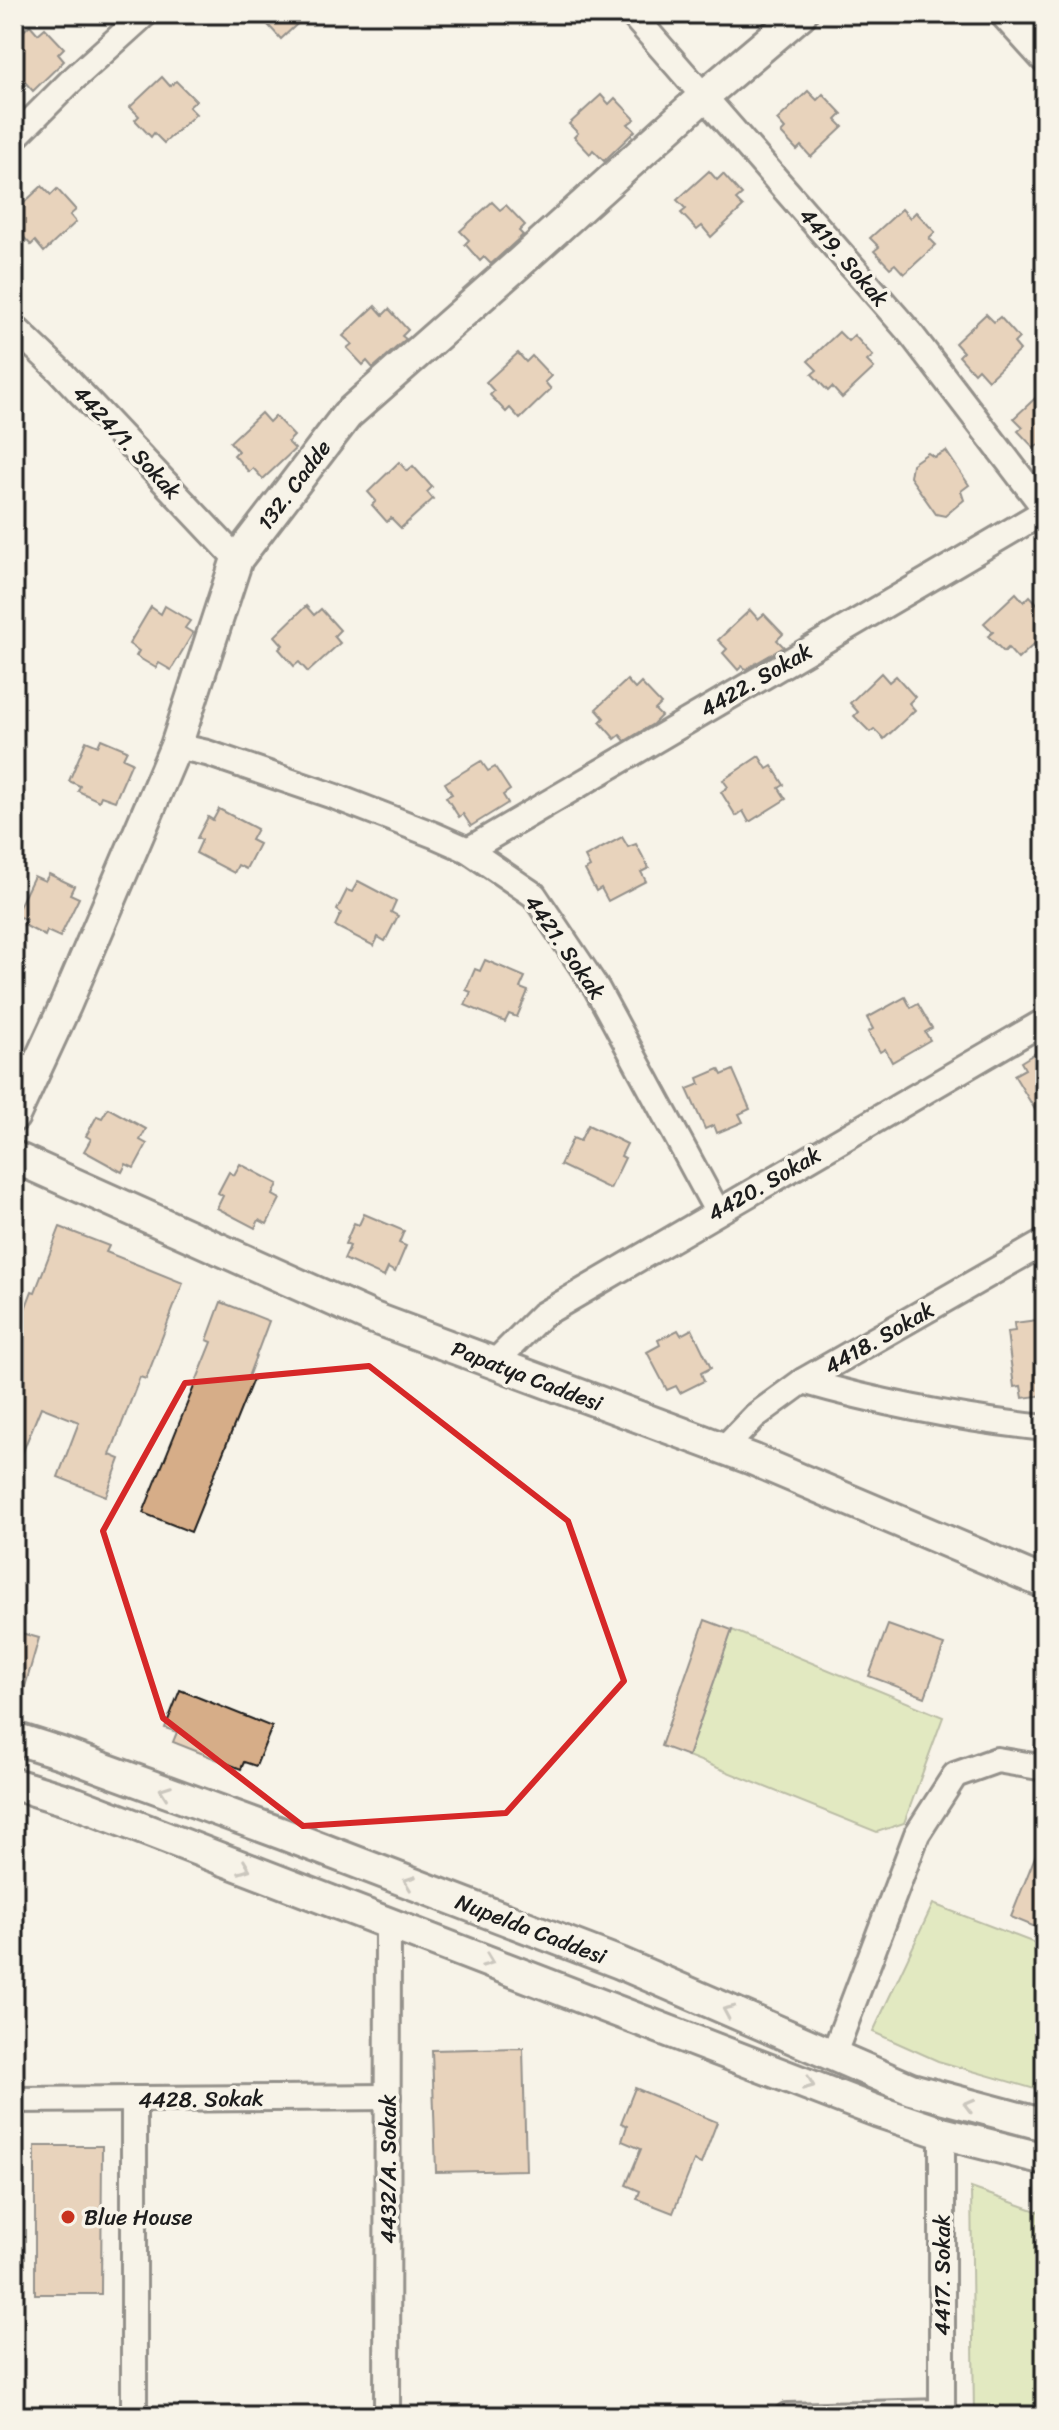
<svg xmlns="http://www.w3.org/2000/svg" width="1059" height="2430" font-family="Sriracha,sans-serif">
	<rect width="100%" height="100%" fill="#f7f3e8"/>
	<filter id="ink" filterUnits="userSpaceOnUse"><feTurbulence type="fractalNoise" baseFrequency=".0125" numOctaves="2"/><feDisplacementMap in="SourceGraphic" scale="16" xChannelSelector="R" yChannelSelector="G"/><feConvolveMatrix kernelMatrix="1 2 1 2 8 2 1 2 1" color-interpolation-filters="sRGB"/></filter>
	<g filter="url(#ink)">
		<!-- green -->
		<g fill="#c8de93" stroke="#727d58" stroke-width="2">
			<path d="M732 1630 943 1717 904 1823 877 1832 688 1756Z"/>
			<path d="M933 1904 1045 1947V2092L938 2061 873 2032Z"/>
			<path d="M971 2188 1045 2214V2416H974Z"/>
		</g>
		<!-- building -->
		<g fill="#d6ad88" stroke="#1c1c1c" stroke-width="2">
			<path d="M258 14H308L281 39Z"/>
			<path d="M30 25 38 34 45 28 64 48 58 54 64 61 33 91 14 70V40Z"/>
			<path d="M162 77 170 86 176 81 196 101 189 107 196 114 164 143 154 133 151 137 135 120 139 116 130 107Z"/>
			<path d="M808 91 817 100 823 94 842 114 836 120 843 127 811 157 801 146 797 150 781 133 785 129 777 120Z"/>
			<path d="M601 95 609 104 615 98 635 119 628 124 635 131 604 161 593 150 590 154 574 137 578 133 569 124Z"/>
			<path d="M709 171 717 180 723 174 742 195 736 200 743 207 711 237 702 226 697 230 681 213 686 209 677 200Z"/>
			<path d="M42 186 51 195 57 189 76 210 70 215 76 222 44 252 35 241 31 245 14 227V212Z"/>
			<path d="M492 202 500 210 506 205 525 225 519 231 523 235 491 264 484 257 480 261 465 244 469 240 460 231Z"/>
			<path d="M902 209 910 218 916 212 935 232 929 238 936 245 904 274 895 264 890 268 874 251 879 247 870 238Z"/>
			<path d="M375 306 383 315 389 309 408 330 402 336 406 339 373 368 367 361 363 365 347 348 352 344 343 336Z"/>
			<path d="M986 314 994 322 1000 317 1019 338 1014 343 1020 350 988 380 978 369 974 373 959 356 963 352 955 343Z"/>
			<path d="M839 332 848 341 854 335 873 356 867 361 874 368 842 398 832 387 828 391 812 374 817 370 808 361Z"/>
			<path d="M518 353 526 362 532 356 551 376 545 382 551 389 520 419 510 408 506 412 490 395 494 391 486 382Z"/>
			<path d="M1045 389V450L1039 444 1034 448 1018 431 1023 427 1014 418Z"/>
			<path d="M261 413 269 422 275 416 294 436 288 442 295 449 263 479 253 468 249 472 234 455 238 451 230 442Z"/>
			<path d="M946 451 969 485 961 491 964 500 945 516 936 514 910 477 912 464 928 453 934 457Z"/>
			<path d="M399 462 407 471 413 466 432 487 427 492 433 499 401 528 391 518 387 522 372 505 376 501 368 492Z"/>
			<path d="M1016 593 1024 602 1030 596 1045 612V634L1018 659 1008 648 1004 652 988 636 993 632 984 623Z"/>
			<path d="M165 606 190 621 185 628 193 633 171 670 159 663 156 668 136 656 139 651 129 644 151 607 161 614Z"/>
			<path d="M306 606 314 615 321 609 340 630 334 636 340 643 308 672 299 662 294 666 279 649 283 645 275 636Z"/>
			<path d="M750 610 758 619 764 614 783 634 777 640 784 647 746 669 742 666 738 670 723 653 727 649 718 640Z"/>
			<path d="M881 673 889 682 896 676 915 697 909 703 915 710 884 739 874 729 870 732 854 716 858 712 850 703Z"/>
			<path d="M627 680 635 689 641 683 661 704 655 710 661 716 653 724 625 741 620 735 615 739 600 722 604 718 596 709Z"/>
			<path d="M101 739 127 750 123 758 132 762 115 801 101 796 99 801 78 791 80 786 69 781 86 741 98 746Z"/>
			<path d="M759 756 767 769 772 766 784 785 779 788 786 799 749 822 743 811 736 816 721 792 728 787 723 780Z"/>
			<path d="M481 761 488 771 495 767 510 790 503 795 508 803 471 826 463 814 459 817 446 797 452 794 445 783Z"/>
			<path d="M219 809 257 829 251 840 259 844 246 869 238 865 234 873 196 853 202 840 197 838 208 817 213 820Z"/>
			<path d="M622 837 628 847 636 844 649 868 641 872 646 881 608 901 601 888 596 891 585 870 590 867 585 857Z"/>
			<path d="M49 874 74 886 70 894 79 898 60 937 47 931 45 936 24 925 26 920 15 915 34 876 45 881Z"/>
			<path d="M358 881 396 901 391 912 398 916 385 941 378 937 374 946 335 926 341 913 337 910 347 890 352 892Z"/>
			<path d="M485 960 525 977 520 988 528 991 517 1017 509 1014 505 1022 465 1005 471 992 466 990 475 969 480 971Z"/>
			<path d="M905 997 911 1008 918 1004 932 1028 925 1032 930 1040 892 1062 885 1049 880 1052 868 1032 873 1029 867 1018Z"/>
			<path d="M1045 1047V1126L1014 1075 1025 1069 1021 1062Z"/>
			<path d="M719 1069 722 1075 733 1070 750 1109 739 1114 743 1122 717 1133 714 1125 705 1129 687 1089 700 1084 698 1078Z"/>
			<path d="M108 1108 146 1129 140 1140 147 1144 134 1168 126 1164 122 1172 84 1151 91 1139 86 1136 97 1116 102 1118Z"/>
			<path d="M588 1125 627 1144 621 1156 625 1158 610 1189 560 1165 573 1138 580 1141Z"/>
			<path d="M240 1164 278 1184 273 1195 280 1199 267 1224 259 1220 255 1228 217 1208 223 1196 218 1193 229 1172 234 1175Z"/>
			<path d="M364 1214 404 1231 399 1243 406 1246 395 1272 388 1268 384 1277 344 1259 350 1246 345 1244 354 1223 359 1225Z"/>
			<path d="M60 1227 109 1246 106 1252 183 1283 146 1379 140 1377 110 1455 120 1459 106 1496 58 1477 79 1422 41 1407 14 1473V1338L32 1291 35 1292Z"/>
			<path d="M221 1302 269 1321 248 1377 253 1379 191 1532 143 1513 212 1342 207 1340Z"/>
			<path d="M1045 1319V1395L1023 1398 1021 1386 1014 1387 1007 1332 1015 1331 1014 1323Z"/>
			<path d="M692 1329 711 1368 701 1373 704 1381 680 1393 676 1386 667 1390 647 1352 660 1345 658 1340 678 1330 681 1335Z"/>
			<path d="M705 1620 732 1630 688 1756 661 1746Z"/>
			<path d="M888 1625 944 1645 925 1697 869 1676Z"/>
			<path d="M14 1631 39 1638 20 1704 14 1703Z"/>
			<path d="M180 1690 272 1727 256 1766 244 1762 241 1769 173 1742 177 1732 165 1728Z"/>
			<path d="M1044 1834H1045V1931L1011 1917Z"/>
			<path d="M523 2048 526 2170 436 2172 432 2050Z"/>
			<path d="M635 2088 717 2122 701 2164 694 2161 673 2213 637 2199 640 2191 626 2185 641 2149 622 2141 627 2126 621 2123Z"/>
			<path d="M35 2146H102L101 2294H35Z"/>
		</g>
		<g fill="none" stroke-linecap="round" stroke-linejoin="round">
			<defs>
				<g id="minor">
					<path d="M632 14 911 334 1045 509"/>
					<path d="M14 138 70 82 145 14"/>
					<path d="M14 327 60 371 237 559"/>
					<path d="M176 746 207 753 336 797 434 835 468 850 534 895 597 989 717 1211"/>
					<path d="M468 850 1045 511"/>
					<path d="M494 1363 542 1315 1045 1021"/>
					<path d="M803 1381C883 1404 963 1419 1045 1428"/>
					<path d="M723 1449 755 1416 803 1381 1045 1242"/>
					<path d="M833 2056 917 1834 955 1775 997 1760 1045 1768"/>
					<path d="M14 2100 388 2097"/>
					<path d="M134 2416V2099"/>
					<path d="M387 2416 388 1923"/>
					<path d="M787 2416 942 2412"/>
					<path d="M942 2416V2133"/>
				</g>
				<g id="tertiary">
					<path d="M1006 14 1045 57"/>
					<path d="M14 1116 65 1006 176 746 237 559 347 415 518 264 704 96 801 14"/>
					<path d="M14 1157 371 1317 752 1459 1045 1583"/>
					<path d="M14 1738 61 1753 283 1834 620 1963 911 2089 1045 2125"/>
					<path d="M14 1784 76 1803 879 2112 942 2133 1045 2159"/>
				</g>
			</defs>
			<!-- minor casing -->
			<use href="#minor" stroke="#1c1c1c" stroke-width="30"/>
			<!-- tertiary casing -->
			<use href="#tertiary" stroke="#1c1c1c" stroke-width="36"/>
			<!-- minor -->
			<use href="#minor" stroke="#f7f3e8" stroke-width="24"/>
			<!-- tertiary -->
			<use href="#tertiary" stroke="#f7f3e8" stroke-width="30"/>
		</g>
		<!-- one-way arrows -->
		<defs><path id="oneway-chevron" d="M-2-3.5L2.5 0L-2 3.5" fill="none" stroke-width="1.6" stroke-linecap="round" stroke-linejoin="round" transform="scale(2)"/></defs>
		<g stroke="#94928c">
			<use href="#oneway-chevron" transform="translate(165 1791) rotate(-160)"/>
			<use href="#oneway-chevron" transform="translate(245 1868) rotate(21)"/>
			<use href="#oneway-chevron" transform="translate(409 1882) rotate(-159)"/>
			<use href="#oneway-chevron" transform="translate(488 1961) rotate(21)"/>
			<use href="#oneway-chevron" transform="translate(728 2011) rotate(-156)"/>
			<use href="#oneway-chevron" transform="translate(809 2084) rotate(22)"/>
			<use href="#oneway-chevron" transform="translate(969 2105) rotate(-165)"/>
		</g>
	</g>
	<!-- marked area -->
	<path d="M0 0H1059V2430H0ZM369 1366 568 1521 624 1681 506 1813 303 1826 163 1718 103 1531 185 1383Z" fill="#f7f3e8" fill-opacity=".55" fill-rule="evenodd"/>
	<path fill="none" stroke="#d62828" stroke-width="6" stroke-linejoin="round" d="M369 1366 568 1521 624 1681 506 1813 303 1826 163 1718 103 1531 185 1383Z"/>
	<!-- markers -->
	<circle fill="#c8321e" stroke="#f7f3e8" stroke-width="3" cx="68" cy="2217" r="8"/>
	<g text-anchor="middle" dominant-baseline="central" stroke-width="7" stroke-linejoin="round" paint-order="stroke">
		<!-- street labels -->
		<g font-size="22" fill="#1c1c1c" stroke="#f7f3e8">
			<text transform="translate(844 257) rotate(49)">4419. Sokak</text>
			<text transform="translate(127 442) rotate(47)">4424/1. Sokak</text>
			<text transform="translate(294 485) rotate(-53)">132. Cadde</text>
			<text transform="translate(756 680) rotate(-30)">4422. Sokak</text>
			<text transform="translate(565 947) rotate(55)">4421. Sokak</text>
			<text transform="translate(764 1184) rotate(-30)">4420. Sokak</text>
			<text transform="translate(879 1338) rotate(-30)">4418. Sokak</text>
			<text transform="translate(527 1376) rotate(21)">Papatya Caddesi</text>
			<text transform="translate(531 1929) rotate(21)">Nupelda Caddesi</text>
			<text transform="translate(201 2099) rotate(-1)">4428. Sokak</text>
			<text transform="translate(388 2169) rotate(-90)">4432/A. Sokak</text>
			<text transform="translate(942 2275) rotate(-90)">4417. Sokak</text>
		</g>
		<!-- poi labels -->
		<g font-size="22" fill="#1c1c1c" stroke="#f7f3e8" text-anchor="start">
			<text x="84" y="2217">Blue House</text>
		</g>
	</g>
	<!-- margin -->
	<rect width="1059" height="2430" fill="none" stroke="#f7f3e8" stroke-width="48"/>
	<rect x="24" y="24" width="1011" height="2382" fill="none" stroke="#1c1c1c" stroke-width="3" filter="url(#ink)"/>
</svg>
